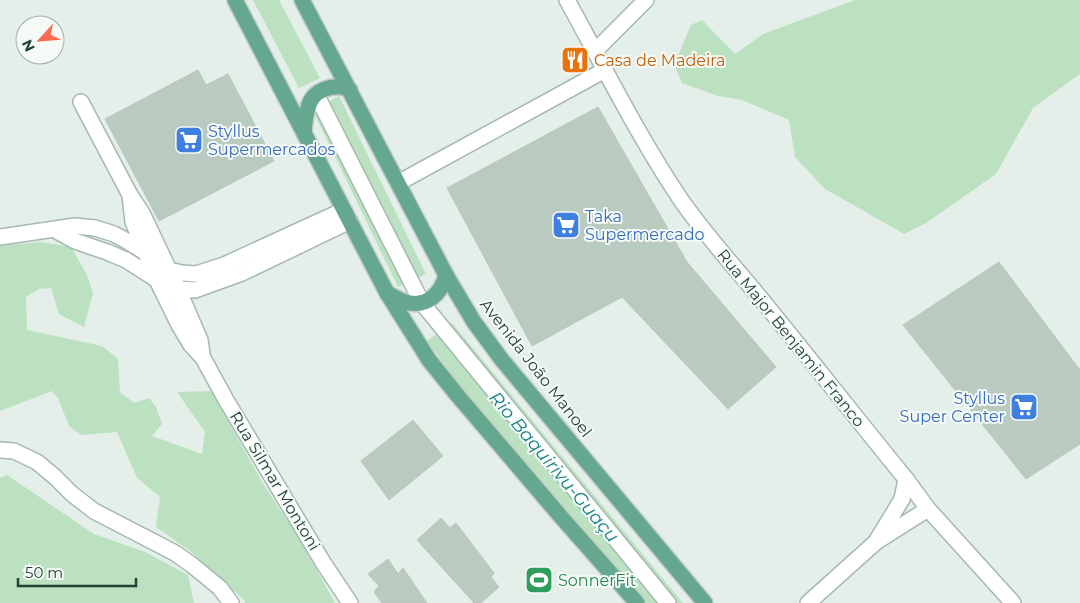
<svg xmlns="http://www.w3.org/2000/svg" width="1080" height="603" font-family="Montserrat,sans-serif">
	<rect width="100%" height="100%" fill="#e4efe9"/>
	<!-- green -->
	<g fill="#bbe1c1">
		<path d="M253 0H279L320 78 299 88Z"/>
		<path d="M855 0H1080V74L1033 108 996 174 926 223 904 234 825 189 795 157 789 120 742 100 718 96 682 83 674 65 691 25 702 20 735 54 763 34Z"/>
		<path d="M339 96 426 274 398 287 313 111Z"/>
		<path d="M40 242 71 247 87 275 93 293 84 327 59 314 51 288 39 289 26 297 27 330 102 346 118 359 120 392 134 403 149 398 156 407 162 424 152 436 202 454 205 432 177 392 211 391 262 482 300 540 335 603H245L244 600 190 551 156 527 160 497 137 478 117 432 81 435 69 426 58 398 52 391 0 411V246Z"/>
		<path d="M452 323 683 603H644L469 398 427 341Z"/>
		<path d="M7 475 94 534 145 552 188 575 194 603H0V478Z"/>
	</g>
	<!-- building -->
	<g fill="#b9cac1" stroke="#b6c9bf">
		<path d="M198 70 206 85 228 74 274 161 159 221 105 119Z"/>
		<path d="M598 107 687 262 776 367 728 409 622 297 532 346 447 188Z"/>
		<path d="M999 262 1080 370V444L1026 479 903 325Z"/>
		<path d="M413 420 443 456 389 500 361 461Z"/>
		<path d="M441 518 450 528 456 523 494 573 491 577 499 587 481 603H474L417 540Z"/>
		<path d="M388 559 398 574 403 568 427 603H382L374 592 379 586 368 574Z"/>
	</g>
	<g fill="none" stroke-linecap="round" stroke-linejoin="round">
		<defs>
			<g id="street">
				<path d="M567 0C604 67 638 136 681 200 704 233 731 263 757 294 807 355 856 418 906 479L928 509 1013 603"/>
				<path d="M595 51 646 0"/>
				<path d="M316 94 422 303 668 603"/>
				<path d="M81 102 130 195 142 213 178 289 200 340 202 354"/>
				<path d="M398 183 605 70"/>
				<path d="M130 195 133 222 156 278 179 325 191 345 203 358 226 400 324 564 350 603"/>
				<path d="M55 230 75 241 107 252 126 260 162 283 178 289 195 290 242 273 350 221"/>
				<path d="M0 237 75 226 95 228 114 234 127 241 145 252 169 270 182 273 196 274 224 265 344 210"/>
				<path d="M0 450 14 451 37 462 55 477 72 494 94 511 175 553 192 565 220 588 231 603"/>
				<path d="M906 479 902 499 876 542 928 509"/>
				<path d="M808 603 876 542"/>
			</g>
			<g id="primary">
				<path d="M235 0 387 293 429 360 458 396 562 518 637 603"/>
				<path d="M302 0 446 275 474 322 502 360 705 603"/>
				<path d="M304 132C305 124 305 116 308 108 312 90 334 82 350 90"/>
				<path d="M387 293C393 296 399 300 405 302 427 308 441 294 446 275"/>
			</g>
		</defs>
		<!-- street casing -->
		<use href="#street" stroke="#a6b8af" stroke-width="18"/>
		<!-- primary casing -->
		<use href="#primary" stroke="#c1cac6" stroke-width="18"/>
		<!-- street -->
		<use href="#street" stroke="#fff" stroke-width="15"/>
		<!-- primary -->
		<use href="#primary" stroke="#65a78f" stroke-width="15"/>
	</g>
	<!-- icons -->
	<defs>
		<symbol id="restaurant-square" viewBox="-11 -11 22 22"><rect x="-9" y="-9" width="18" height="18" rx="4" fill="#e8710a" stroke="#f5faf7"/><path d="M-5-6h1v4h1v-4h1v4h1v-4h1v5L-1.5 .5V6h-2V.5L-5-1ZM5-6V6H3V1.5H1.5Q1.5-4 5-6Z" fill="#fff"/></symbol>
		<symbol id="supermarket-square" viewBox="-11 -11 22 22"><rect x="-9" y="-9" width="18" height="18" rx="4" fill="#3f7fe0" stroke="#f5faf7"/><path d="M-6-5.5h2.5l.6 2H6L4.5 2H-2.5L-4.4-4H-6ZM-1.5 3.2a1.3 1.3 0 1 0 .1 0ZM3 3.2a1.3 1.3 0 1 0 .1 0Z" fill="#fff"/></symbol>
		<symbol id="stadium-square" viewBox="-11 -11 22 22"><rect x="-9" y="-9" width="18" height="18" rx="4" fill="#2e9e5b" stroke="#f5faf7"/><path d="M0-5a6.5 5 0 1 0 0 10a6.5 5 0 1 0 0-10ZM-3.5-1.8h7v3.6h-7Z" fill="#fff"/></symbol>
	</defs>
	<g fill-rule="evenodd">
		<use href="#restaurant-square" x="559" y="44" width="32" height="32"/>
		<use href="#supermarket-square" x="173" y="124" width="32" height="32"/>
		<use href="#supermarket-square" x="550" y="209" width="32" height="32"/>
		<use href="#supermarket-square" x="1008" y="391" width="32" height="32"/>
		<use href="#stadium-square" x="523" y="564" width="32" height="32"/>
	</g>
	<g text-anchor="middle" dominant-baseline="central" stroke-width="4" stroke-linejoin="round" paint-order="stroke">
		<!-- food labels -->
		<g font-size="16" fill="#c56008" stroke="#f5faf7" text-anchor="start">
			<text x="594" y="60">Casa de Madeira</text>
		</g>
		<!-- shop labels -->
		<g font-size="16" fill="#366cbe" stroke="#f5faf7" text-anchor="start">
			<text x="208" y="131">Styllus<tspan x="208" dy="18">Supermercados</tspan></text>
			<text x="585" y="216">Taka<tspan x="585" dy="18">Supermercado</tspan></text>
			<text x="1005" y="398" text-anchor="end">Styllus<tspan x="1005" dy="18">Super Center</tspan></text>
		</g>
		<!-- street labels -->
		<g font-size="16" fill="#214235" stroke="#f5faf7">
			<text transform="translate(791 338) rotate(51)">Rua Major Benjamin Franco</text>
			<text transform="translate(536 368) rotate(52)">Avenida João Manoel</text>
			<text transform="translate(275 481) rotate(59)">Rua Silmar Montoni</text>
		</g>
		<!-- leisure labels -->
		<g font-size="16" fill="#27864d" stroke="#f5faf7" text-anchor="start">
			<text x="558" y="580">SonnerFit</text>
		</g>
		<!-- water labels -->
		<g font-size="18" font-style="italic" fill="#167e84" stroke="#f5faf7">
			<text transform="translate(554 467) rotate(50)">Rio Baquirivu-Guaçu</text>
		</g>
	</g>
	<!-- north arrow -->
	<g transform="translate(40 40) rotate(244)"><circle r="24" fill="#f5faf7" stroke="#a0b0a9"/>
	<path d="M0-4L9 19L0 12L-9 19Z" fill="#fd6a54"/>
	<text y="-8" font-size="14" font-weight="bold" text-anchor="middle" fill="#214235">N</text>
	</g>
	<!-- scale -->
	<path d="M18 578v8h118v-8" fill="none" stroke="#214235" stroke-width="2.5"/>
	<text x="25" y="578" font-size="15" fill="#214235" stroke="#f5faf7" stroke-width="4" paint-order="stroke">50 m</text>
</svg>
